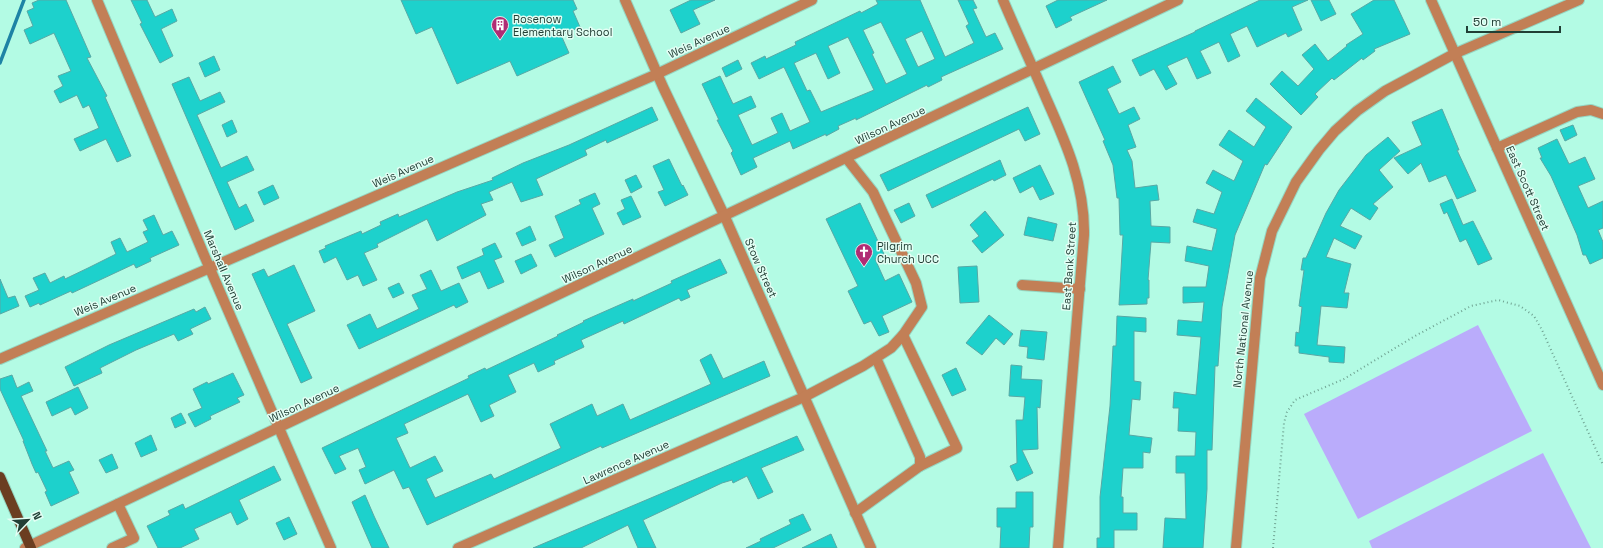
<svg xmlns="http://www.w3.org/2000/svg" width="1603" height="548" font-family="'Space Grotesk',sans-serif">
	<rect width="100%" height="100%" fill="#b3fbe4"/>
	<!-- grass -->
	<g fill="#baacfb">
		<path d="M1478 325 1532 431 1358 519 1304 414Z"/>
		<path d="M1543 453 1591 548H1372L1369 541Z"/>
	</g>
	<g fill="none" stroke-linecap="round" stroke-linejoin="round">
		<!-- stream -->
		<path stroke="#1d83a5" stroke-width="3.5" d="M0 63 24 0"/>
	</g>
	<!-- building -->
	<g fill="#1dd1cc" stroke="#58a8a5" fill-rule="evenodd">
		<path d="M39 0H66L91 57 87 58 107 96 105 97 131 156 117 162 106 139 80 151 74 139 99 128 89 105 83 108 77 95 60 103 54 91 63 86 58 76 71 71 54 33 30 44 24 30 33 26 27 11 34 8 32 3Z"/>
		<path d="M131 0H147L155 17 172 9 177 21 161 29 173 56 160 63 140 24 142 23Z"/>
		<path d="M401 0H573L577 9 573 11 580 27 561 35 569 53 517 76 510 61 457 84 432 27 416 34Z"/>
		<path d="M691 0H715L693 10 700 24 681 33 670 10Z"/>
		<path d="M876 0H920L945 57 974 43 966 26 969 24 958 0H973L977 8 973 9 986 37 995 33 1003 49 941 77 942 80 928 87 927 85 856 120V118L838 126 839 129 826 136V134L793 149 790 141 753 158 757 167 741 175 731 153 733 151 717 120H719L702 84 720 76 733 104 751 96 756 107 738 115 752 145 778 133 771 118 782 113 790 131 810 122 784 67 759 79 751 63 765 56 766 59 796 45 795 42 860 11 861 13 878 4ZM881 22 907 74 886 84 872 54 874 53 863 30ZM922 31 935 59 918 67 905 39ZM848 37 874 90 821 112 810 90 807 91 794 63 816 53 828 79 840 73 828 46Z"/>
		<path d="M1058 0H1107L1070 17 1072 20 1056 28 1046 6Z"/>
		<path d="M1260 0H1308L1292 7 1302 30 1288 37 1286 33 1257 47 1247 26 1230 34 1240 56 1228 62 1219 42 1200 51 1211 73 1197 79 1187 57 1167 66 1177 84 1166 90 1154 69 1140 76 1132 60 1195 32V31Z"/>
		<path d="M1311 0H1329L1336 14 1321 21Z"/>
		<path d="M1374 0H1394L1410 34 1374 49 1375 51 1363 60 1362 58 1334 80 1332 78 1315 94 1318 97 1301 115 1270 84 1282 71 1298 86 1314 69 1302 55 1315 44 1328 61 1347 46 1346 45 1363 34 1351 14Z"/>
		<path d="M214 56 220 70 205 77 199 63Z"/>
		<path d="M738 60 742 69 726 77 722 68Z"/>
		<path d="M1113 66 1121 82 1107 89 1119 114 1134 107 1140 119 1128 125 1136 147 1127 150 1132 161 1135 188 1157 185 1159 200 1150 201 1151 226 1170 227V243L1151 242 1148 280H1149V298H1147V304L1119 305 1123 235H1120L1119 198H1117L1113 165 1103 141 1105 140 1079 82Z"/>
		<path d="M189 77 200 101 220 92 225 102 197 115 221 168 247 156 254 170 227 182 239 208 246 204 254 221 235 230 172 84Z"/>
		<path d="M1256 98 1292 127 1267 165 1265 164 1235 235 1222 307 1218 366H1215L1212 450H1207V489L1203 548H1163L1165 518 1186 519 1185 473H1176V456H1195L1196 432 1178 431 1179 408H1173L1174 392 1196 395 1201 337 1177 335 1178 320 1202 322 1204 302 1183 303V287H1206L1209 266 1185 261 1187 246 1212 251 1217 229 1193 222 1197 209 1214 214 1222 192 1206 183 1213 170 1234 181 1243 161 1219 145 1229 130 1254 147 1266 127 1246 111Z"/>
		<path d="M652 107 658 120 607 143 606 140 585 150 587 155 536 179 543 195 521 202 512 182 489 192 493 200 481 204 486 215 437 241 427 219 377 244 378 247 364 253 377 280 363 286 358 275 347 280 336 257 324 263 319 251 326 248 325 246 361 231 362 234 381 225 380 222 398 214 399 217 457 192 493 180 492 178 523 163 569 145Z"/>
		<path d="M1028 107 1040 134 1025 141 1019 129 888 191 880 175Z"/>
		<path d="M1442 109 1459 150H1457L1476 191 1457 199 1446 175 1429 182 1421 163 1408 174 1394 158 1422 145 1412 122Z"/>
		<path d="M232 120 237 132 227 137 222 125Z"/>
		<path d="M1573 125 1577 135 1565 141 1560 130Z"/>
		<path d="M1388 137 1400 151 1379 170 1393 187 1373 204 1378 208 1370 220 1351 208 1340 226 1362 236 1355 249 1334 238 1326 257 1351 264 1344 293H1349L1347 308 1321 306 1319 326 1317 345 1345 347 1344 363 1329 362V357L1299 353V346H1295L1296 332 1299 333 1302 307 1299 306 1304 270H1301L1303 258H1306L1326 213 1339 190 1366 155Z"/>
		<path d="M1557 139 1569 164 1585 157 1595 179 1578 186 1588 208 1603 201V228L1598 230 1603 242V258L1590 264 1586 255H1583L1577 235 1551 176 1540 158H1542L1538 148Z"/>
		<path d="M669 159 682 186 683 185 688 195 665 206 658 192 664 190 653 166Z"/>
		<path d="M1000 160 1006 175 994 181 993 179 932 208 926 195Z"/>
		<path d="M1040 165 1054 194 1040 200 1033 186 1020 193 1013 178Z"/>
		<path d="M636 175 642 187 631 193 625 180Z"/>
		<path d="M273 185 279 198 264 205 258 192Z"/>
		<path d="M595 193 600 204 592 208 604 234 555 257 549 245 564 238 555 216 581 204 579 200Z"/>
		<path d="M631 196 641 217 623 225 617 213 625 209 621 200Z"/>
		<path d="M1452 199 1463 225 1473 221 1492 259 1478 265 1466 239 1460 242 1447 212 1444 214 1440 204Z"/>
		<path d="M860 203 884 254 875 259 885 281 899 274 912 302 882 316 889 332 879 336 871 321 864 324 848 291 858 286 826 219Z"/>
		<path d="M909 203 915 216 901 223 894 210Z"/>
		<path d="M985 211 1004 235 982 253 972 241 979 236 970 225Z"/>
		<path d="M154 215 163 235 172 231 179 245 150 258 151 261 136 268 134 264 72 293 71 291 40 305 39 303 30 307 25 296 39 290 33 278 45 273 50 283 64 276 65 279 88 268 116 254 111 242 120 238 127 252 148 242 143 232 148 230 143 220Z"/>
		<path d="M1028 217 1057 224 1053 241 1024 235Z"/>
		<path d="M530 226 536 240 522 246 516 233Z"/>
		<path d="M495 243 502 257 494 260 504 282 488 289 480 271 462 279 457 267 484 255 482 249Z"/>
		<path d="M531 254 537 266 521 274 515 261Z"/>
		<path d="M720 259 727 273 687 290 690 297 681 301 679 298 624 324 623 321 581 340 584 347 554 361 555 364 538 372 534 363 508 375 516 392 489 405 494 416 481 422 468 394 404 424 408 433 396 438 410 468 435 456 443 471 426 479 435 498 491 474 494 479 561 448 550 424 592 404 597 416 623 404 630 420 711 384 700 360 711 354 723 379 764 361 770 376 602 448 601 446 427 525 409 487 403 489 394 470 365 484 359 470 366 467 358 448 339 456 346 469 335 474 322 448 469 378 468 376 485 368 486 370 558 336 557 335 584 322 583 321 633 299V301L672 283 671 281Z"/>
		<path d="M294 265 315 311 287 324 312 378 301 383 252 274 264 269 268 277Z"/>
		<path d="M977 266 979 302 960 303 958 267Z"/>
		<path d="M431 270 441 291 459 283 468 302 456 308 454 305 359 349 347 325 370 314 377 329 419 309 412 295 427 289 420 275Z"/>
		<path d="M0 279 8 298 15 296 19 306 0 314Z"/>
		<path d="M399 283 404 293 393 298 388 288Z"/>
		<path d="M205 307 211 319 190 329 193 334 178 341 174 334 136 350 100 368 102 373 74 386 65 367 109 345 194 309 196 312Z"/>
		<path d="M989 315 1013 334 1004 345 996 338 982 355 966 343Z"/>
		<path d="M1117 316 1146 318V332L1134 331V381L1141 382 1140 400 1132 399 1129 435 1152 438 1150 453 1143 452V468H1123L1121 497H1123V513H1137V530H1114V548H1097V538H1100V497L1110 406 1113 346H1116Z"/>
		<path d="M1021 330 1047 332 1044 360 1027 358 1028 347 1019 346Z"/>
		<path d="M1011 365 1022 366 1021 379 1042 380 1040 408 1037 407 1038 449 1022 450 1033 473 1017 481 1010 466 1017 463 1016 420H1023L1025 397 1009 396Z"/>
		<path d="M956 368 966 390 952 396 942 375Z"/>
		<path d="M233 373 244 395 237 398 240 402 210 416 211 419 195 427 188 414 202 408 193 389 207 382 208 384Z"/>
		<path d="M12 375 17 388 29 382 33 391 21 396 47 451H45L53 468 69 461 74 470 69 472 79 493 51 506 45 492 47 491 38 472 36 473 32 464 23 441H24L0 389V379Z"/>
		<path d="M78 387 88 408 75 415 71 407 52 416 46 402Z"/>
		<path d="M181 413 186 423 175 428 171 418Z"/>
		<path d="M151 435 157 450 141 457 135 443Z"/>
		<path d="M797 436 804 450 761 468 773 492 758 499 747 476 733 483 732 480 722 483 643 520 656 548H638L628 525 581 548H533Z"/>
		<path d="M112 454 118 468 106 473 99 460Z"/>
		<path d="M274 466 281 480 239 500 248 519 237 525 231 512 194 529 199 539 180 548H158L147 526 170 515 168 511 183 504 185 509Z"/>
		<path d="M1016 492H1033V527H1030L1029 548H1000L1001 527H997V508H1016Z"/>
		<path d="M365 495 374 516 389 548H372L352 502Z"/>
		<path d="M803 514 811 530 773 548H746L761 541 760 539 791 524 789 520Z"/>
		<path d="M289 517 297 534 284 540 276 523Z"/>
		<path d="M831 534 837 548H802Z"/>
	</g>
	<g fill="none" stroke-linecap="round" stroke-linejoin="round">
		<defs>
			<g id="minor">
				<path d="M97 0 204 255 331 548"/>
				<path d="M625 0 663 87 725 217 871 548"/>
				<path d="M1003 0C1017 33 1032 65 1046 98 1066 143 1085 185 1084 235L1058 548"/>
				<path d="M1431 0 1603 385"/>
				<path d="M1497 148 1577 112 1591 110 1603 114"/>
				<path d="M1022 285 1080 289"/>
				<path d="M903 335 957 448 920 466"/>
				<path d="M0 359 657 74 812 0"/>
				<path d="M855 513 920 466V457L876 358"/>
				<path d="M25 548 1178 0"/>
				<path d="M112 548 134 538 118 504"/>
				<path d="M458 548 804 397 863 366 891 348 903 335 922 307 916 283 873 192 847 159"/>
				<path d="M1236 548 1260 278 1272 231 1296 182 1319 150 1335 131 1357 111 1385 91 1454 54 1579 0"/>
			</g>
			<path id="major" d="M0 477 31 548"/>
		</defs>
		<!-- minor casing -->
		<use href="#minor" stroke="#96d5c1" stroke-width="12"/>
		<!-- major casing -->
		<use href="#major" stroke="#96d5c1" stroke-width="12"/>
		<!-- path -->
		<path stroke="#70a493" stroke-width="2" stroke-dasharray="1 3" stroke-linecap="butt" d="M1273 548 1284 423 1287 412 1295 400 1344 379 1415 336 1471 306 1498 300 1520 306 1534 316 1542 330 1603 465"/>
		<!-- minor -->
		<use href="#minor" stroke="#c27f56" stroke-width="10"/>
		<!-- major -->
		<use href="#major" stroke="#6b3e21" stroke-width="10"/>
	</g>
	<!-- icons -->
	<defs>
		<symbol id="building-pin" viewBox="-11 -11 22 30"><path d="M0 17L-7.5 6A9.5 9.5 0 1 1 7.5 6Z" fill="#b02c74" stroke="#e3fef4"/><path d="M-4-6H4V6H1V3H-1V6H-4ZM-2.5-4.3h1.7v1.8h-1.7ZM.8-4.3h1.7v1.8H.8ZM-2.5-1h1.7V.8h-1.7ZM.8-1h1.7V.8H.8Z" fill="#fff"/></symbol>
		<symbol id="church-pin" viewBox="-11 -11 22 30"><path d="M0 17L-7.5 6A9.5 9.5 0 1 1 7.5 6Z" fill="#b02c74" stroke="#e3fef4"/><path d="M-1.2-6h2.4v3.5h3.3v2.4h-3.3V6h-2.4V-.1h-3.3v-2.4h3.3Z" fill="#fff"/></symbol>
	</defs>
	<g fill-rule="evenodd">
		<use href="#building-pin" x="490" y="15" width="20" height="27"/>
		<use href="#church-pin" x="854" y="242" width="20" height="27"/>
	</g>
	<g text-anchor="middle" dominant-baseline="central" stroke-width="3" stroke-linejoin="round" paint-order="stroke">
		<!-- poi labels -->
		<g font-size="11" fill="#213f35" stroke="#e3fef4" text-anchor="start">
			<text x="513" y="19">Rosenow<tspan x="513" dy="13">Elementary School</tspan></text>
			<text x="877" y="246">Pilgrim<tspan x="877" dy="13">Church UCC</tspan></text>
		</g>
		<!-- street labels -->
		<g font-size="11" fill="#213f35" stroke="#e3fef4">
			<text transform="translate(699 41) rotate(-25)">Weis Avenue</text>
			<text transform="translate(890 125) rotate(-25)">Wilson Avenue</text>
			<text transform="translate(403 171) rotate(-24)">Weis Avenue</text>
			<text transform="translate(1528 188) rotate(66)">East Scott Street</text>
			<text transform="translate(597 264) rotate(-25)">Wilson Avenue</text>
			<text transform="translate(1069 266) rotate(-86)">East Bank Street</text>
			<text transform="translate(761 268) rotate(66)">Stow Street</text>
			<text transform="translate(224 270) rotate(67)">Marshall Avenue</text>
			<text transform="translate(105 300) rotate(-23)">Weis Avenue</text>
			<text transform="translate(1243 329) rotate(-84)">North National Avenue</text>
			<text transform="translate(304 403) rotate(-25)">Wilson Avenue</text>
			<text transform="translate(626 462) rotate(-24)">Lawrence Avenue</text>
		</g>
	</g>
	<!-- north arrow -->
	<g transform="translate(28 520) rotate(65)" stroke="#e3fef4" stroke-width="3" paint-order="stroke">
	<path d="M0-3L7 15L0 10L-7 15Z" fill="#213f35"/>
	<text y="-6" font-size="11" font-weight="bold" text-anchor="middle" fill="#213f35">N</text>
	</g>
	<!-- scale -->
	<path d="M1467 26v6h93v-6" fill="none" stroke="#213f35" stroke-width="2"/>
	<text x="1473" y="26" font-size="12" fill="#213f35" stroke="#e3fef4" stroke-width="3" paint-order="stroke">50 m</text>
</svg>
